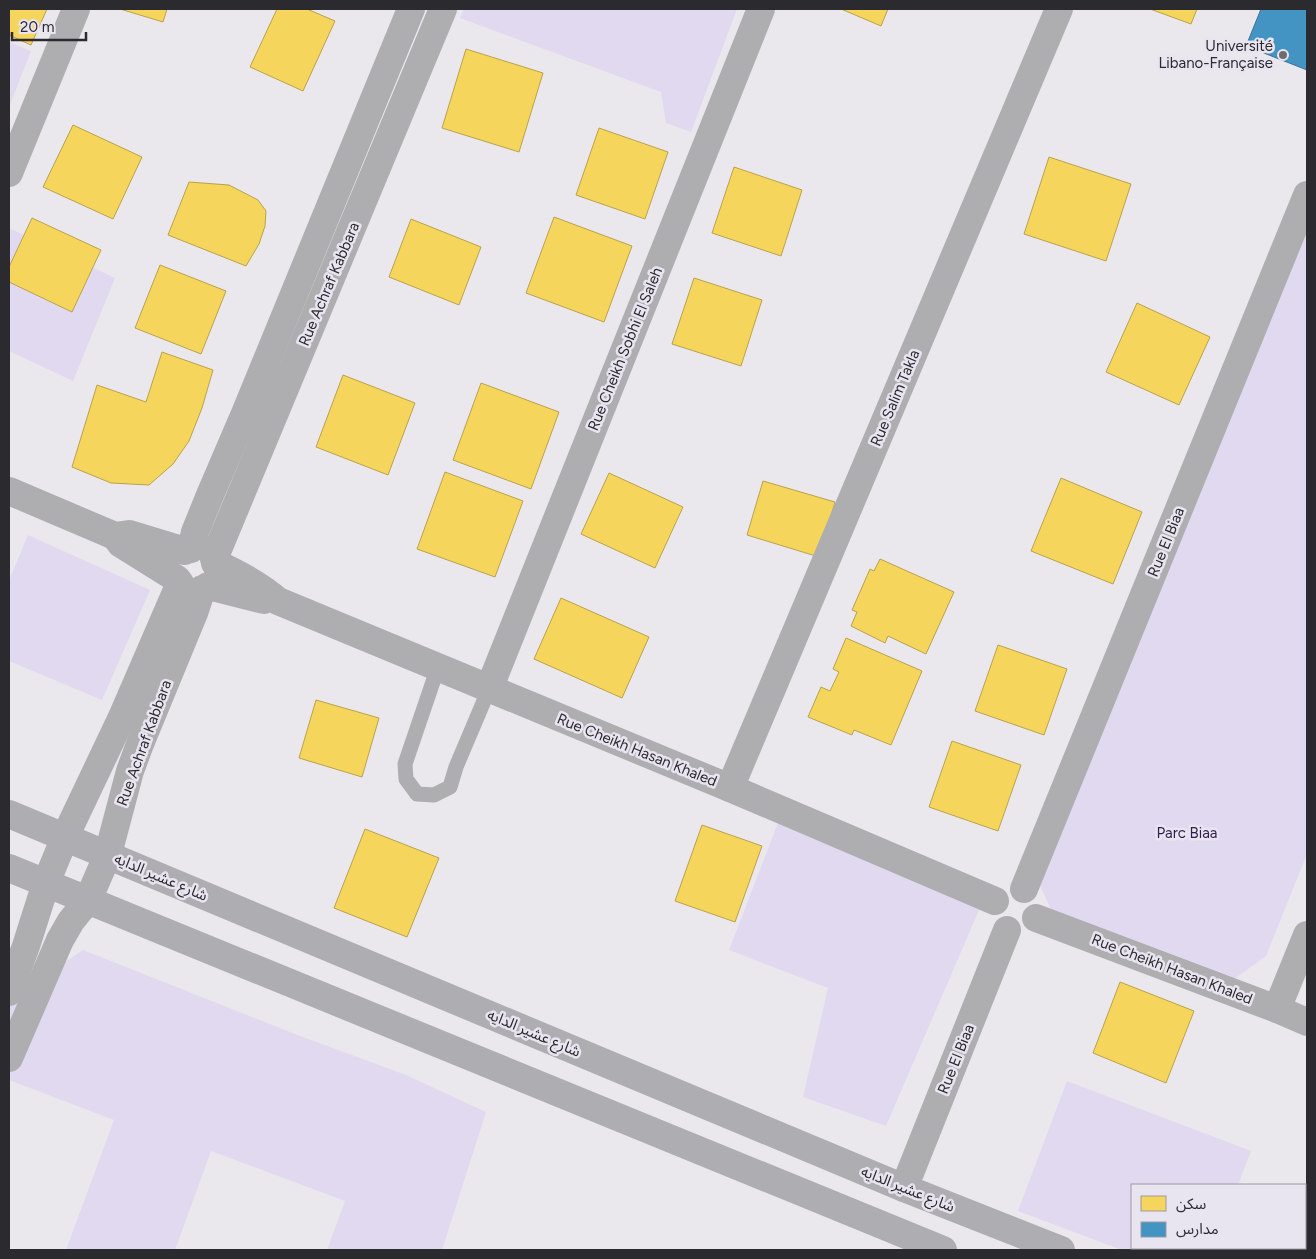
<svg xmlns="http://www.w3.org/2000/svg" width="1316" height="1259" font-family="Figtree,'Noto Sans Arabic',sans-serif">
	<rect width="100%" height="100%" fill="#eae8ed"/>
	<!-- green -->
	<g fill="#e0d9ef">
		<path d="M464 9H737L691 132 666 123 661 92 460 18Z"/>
		<path d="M9 42 31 51 9 107Z"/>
		<path d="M1307 226V854L1266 956 1223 987 1060 929 1038 881Z"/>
		<path d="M9 228 115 278 73 381 9 351Z"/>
		<path d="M28 535 150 590 102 700 9 661V581Z"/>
		<path d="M778 823 982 903 886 1126 803 1097 828 988 729 950Z"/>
		<path d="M83 950 295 1034 406 1075 486 1112 442 1250H327L345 1201 211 1151 175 1250H66L114 1120 9 1080V1000Z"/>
		<path d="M1067 1081 1251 1151 1238 1185H1132V1248H1215L1214 1250H1122L1018 1211Z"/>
	</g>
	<!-- homes -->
	<g fill="#f6d55c" stroke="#b9a24e">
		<path d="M9 9H47L31 45 9 35Z"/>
		<path d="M120 9H167L163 22Z"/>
		<path d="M277 9H307L335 21 303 91 250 67Z"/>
		<path d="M841 9H888L881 26Z"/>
		<path d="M1150 9H1197L1191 24Z"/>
		<path d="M466 49 543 73 519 152 442 128Z"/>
		<path d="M73 125 142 157 113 219 43 187Z"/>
		<path d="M599 128 668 152 645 219 576 195Z"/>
		<path d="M1049 157 1131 184 1106 261 1024 234Z"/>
		<path d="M734 167 802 190 781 256 712 233Z"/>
		<path d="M189 182 229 185 258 200 266 211 265 226 259 244 246 266 168 235Z"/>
		<path d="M554 217 632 246 604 322 526 293Z"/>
		<path d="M32 218 101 250 72 312 9 282V267Z"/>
		<path d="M411 219 481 247 459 305 389 277Z"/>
		<path d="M160 265 226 291 201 354 135 328Z"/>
		<path d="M694 278 762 300 741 366 672 344Z"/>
		<path d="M1137 303 1210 337 1179 405 1106 372Z"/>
		<path d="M162 352 213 370 202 408 189 441 173 464 149 485 111 483 72 467 97 385 146 402Z"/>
		<path d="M343 375 415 403 388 475 316 447Z"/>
		<path d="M481 383 559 412 531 489 453 460Z"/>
		<path d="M445 472 523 501 495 577 417 549Z"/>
		<path d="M609 473 683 507 655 568 581 534Z"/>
		<path d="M1061 478 1142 512 1113 584 1031 551Z"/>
		<path d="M763 481 835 502 819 557 747 535Z"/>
		<path d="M880 559 954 592 926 654 888 636 885 643 851 626 857 612 852 610 870 569 874 571Z"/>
		<path d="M561 598 649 637 622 698 534 659Z"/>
		<path d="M846 638 922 671 891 745 854 730 852 735 808 717 821 687 830 691 839 672 833 669Z"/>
		<path d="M998 645 1067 669 1044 735 975 711Z"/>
		<path d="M316 700 379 718 362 777 299 758Z"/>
		<path d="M952 741 1021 765 998 831 929 807Z"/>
		<path d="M702 825 762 846 735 922 675 901Z"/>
		<path d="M365 829 439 858 407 937 334 908Z"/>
		<path d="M1120 982 1194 1011 1166 1083 1093 1053Z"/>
	</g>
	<!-- schools -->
	<path fill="#4393c3" stroke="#3c7496" d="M1261 9H1307V70L1246 46Z"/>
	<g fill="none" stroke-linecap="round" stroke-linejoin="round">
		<!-- lane -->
		<g stroke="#aeaeb1" stroke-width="15">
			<path d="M438 667 405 764 406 779 417 794 434 795 450 787 456 767 489 689"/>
			<path d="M1304 1248 1307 1249"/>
			<path d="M1239 1250 1241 1248"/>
		</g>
		<!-- street -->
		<g stroke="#aeaeb1" stroke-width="28">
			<path d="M9 173 76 9"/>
			<path d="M9 491 115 536 129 534 185 551"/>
			<path d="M115 536 121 544 177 579"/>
			<path d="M191 549 195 532 210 495 246 411 411 9"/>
			<path d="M214 559 443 9"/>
			<path d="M215 563C237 573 260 585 278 601L730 788 995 901"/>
			<path d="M208 586 264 600"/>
			<path d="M489 689 761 9"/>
			<path d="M730 788 1059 9"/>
			<path d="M1024 889 1307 195"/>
			<path d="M1036 918 1277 1009 1307 1022"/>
			<path d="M9 992 26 946 46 883 65 837 122 717 180 583"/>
			<path d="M1277 1009 1307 935"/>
			<path d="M9 1058 60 940 71 921 88 900 108 854 130 771 140 744 194 613 202 589"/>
			<path d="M904 1188 1007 930"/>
		</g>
		<!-- secondary -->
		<g stroke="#aeadb1" stroke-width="28">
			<path d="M9 814 904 1188 1061 1250"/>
			<path d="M9 868 943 1250"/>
		</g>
	</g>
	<!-- markers -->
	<circle fill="#6e6c71" stroke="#e9e5f0" stroke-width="2" cx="1283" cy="55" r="5"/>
	<g text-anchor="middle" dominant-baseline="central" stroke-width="5" stroke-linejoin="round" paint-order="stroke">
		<!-- poi labels -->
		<g font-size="15" fill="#2b2a2e" stroke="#e9e5f0" text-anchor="end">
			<text x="1273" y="46">Université<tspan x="1273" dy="17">Libano-Française</tspan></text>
		</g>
		<!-- street labels -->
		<g font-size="15" fill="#2b2a2e" stroke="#e9e5f0">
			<text transform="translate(329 284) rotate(-67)">Rue Achraf Kabbara</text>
			<text transform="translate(625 349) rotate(-68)">Rue Cheikh Sobhi El Saleh</text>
			<text transform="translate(895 398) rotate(-67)">Rue Salim Takla</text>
			<text transform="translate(1166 542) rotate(-68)">Rue El Biaa</text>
			<text transform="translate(144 743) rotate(-70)">Rue Achraf Kabbara</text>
			<text transform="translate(637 750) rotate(22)">Rue Cheikh Hasan Khaled</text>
			<text transform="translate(161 877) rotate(23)">شارع عشير الدايه</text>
			<text transform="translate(1172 969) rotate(21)">Rue Cheikh Hasan Khaled</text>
			<text transform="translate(534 1033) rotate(23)">شارع عشير الدايه</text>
			<text transform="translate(956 1059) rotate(-68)">Rue El Biaa</text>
			<text transform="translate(908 1189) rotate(22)">شارع عشير الدايه</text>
		</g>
		<!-- park labels -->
		<g font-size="15" fill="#321e4e" stroke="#e9e5f0">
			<text x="1187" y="833">Parc Biaa</text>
		</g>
	</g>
	<!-- border -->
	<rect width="1316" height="1259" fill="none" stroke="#2b2a2e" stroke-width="20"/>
	<!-- legend -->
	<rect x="1131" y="1184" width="175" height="65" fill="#e9e5f0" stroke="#9d9aa2"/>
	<rect x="1141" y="1196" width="25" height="15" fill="#f6d55c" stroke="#9d9aa2"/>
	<text x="1176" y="1209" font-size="15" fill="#2b2a2e">سكن</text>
	<rect x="1141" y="1222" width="25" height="15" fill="#4393c3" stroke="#9d9aa2"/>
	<text x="1176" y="1234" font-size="15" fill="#2b2a2e">مدارس</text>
	<!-- scale -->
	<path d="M12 32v8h74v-8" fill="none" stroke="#2b2a2e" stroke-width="2.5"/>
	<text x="20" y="32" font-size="15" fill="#2b2a2e" stroke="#e9e5f0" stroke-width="4" paint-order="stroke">20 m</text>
</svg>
